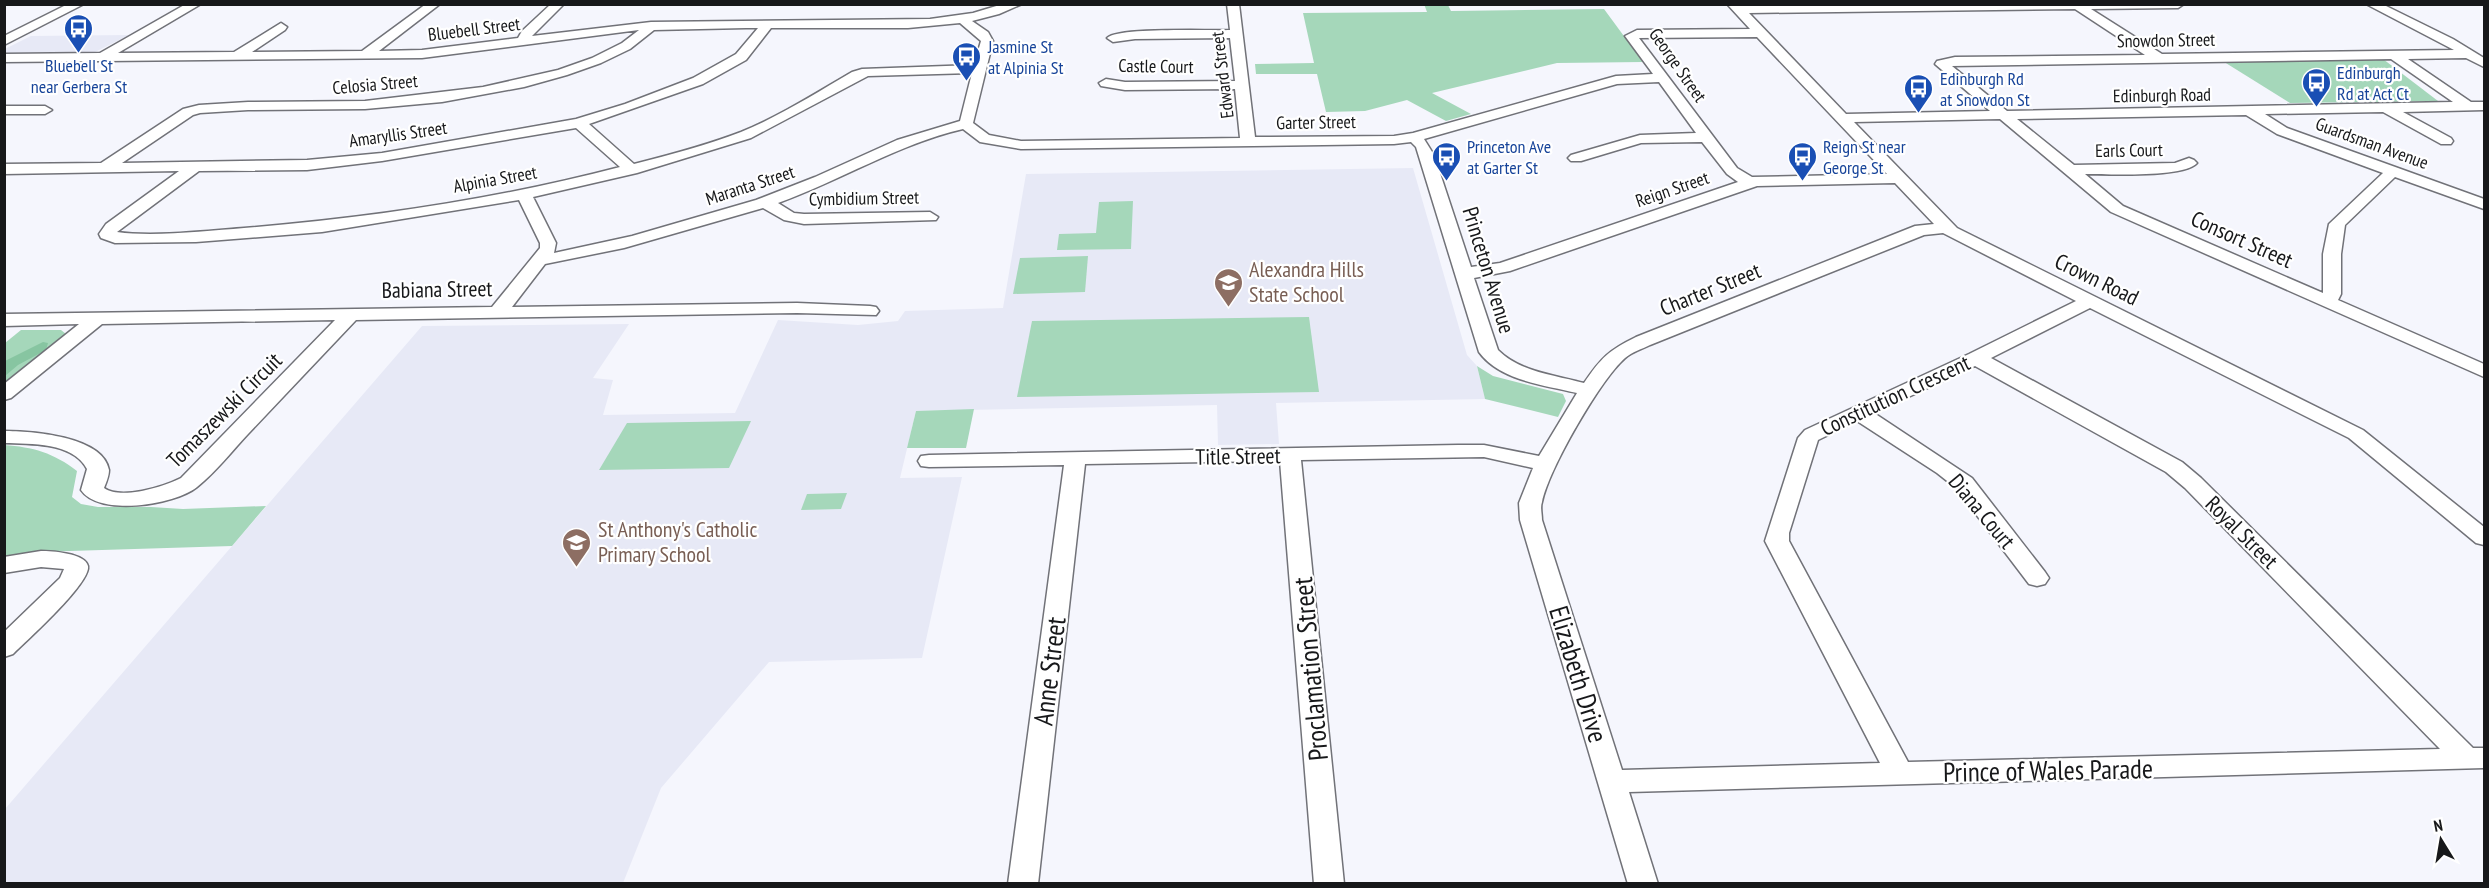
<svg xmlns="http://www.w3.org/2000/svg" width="2489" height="888" font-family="'PT Sans Narrow',sans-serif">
	<rect width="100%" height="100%" fill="#f5f6fd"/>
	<!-- built -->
	<g fill="#e7e9f6">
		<path d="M129 35 95 52 5 53V49L31 36Z"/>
		<path d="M1413 168 1467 355 1477 366 1485 399 1276 403 1279 444 1218 445 1217 405 916 411 900 478 962 477 922 658 769 662 661 788 623 883 5 884V809L422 326 629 324 593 378 613 380 603 415 735 413 778 320 858 325 898 321 905 311 1003 308 1026 174Z"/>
	</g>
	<!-- green -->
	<g fill="#a5d7ba">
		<path d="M1424 4 1448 5 1451 11 1604 9 1643 62 1557 63 1432 93 1471 114 1446 121 1407 100 1365 111 1326 112 1317 74H1256L1255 64 1314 63 1303 13 1427 12Z"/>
		<path d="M2383 59 2438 101 2290 103 2221 60Z"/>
		<path d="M1133 201 1131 249 1057 250 1059 234 1096 233 1099 202Z"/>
		<path d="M1088 256 1085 292 1013 294 1020 258Z"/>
		<path d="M1309 317 1319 392 1017 397 1032 321Z"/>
		<path d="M21 330H61L66 334 5 384V343Z"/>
		<path d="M1477 366 1493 376 1563 394 1566 401 1558 417 1485 399Z"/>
		<path d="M974 409 966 448H907L916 411Z"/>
		<path d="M751 421 729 468 599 470 627 423Z"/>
		<path d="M4 445C33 447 54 453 77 471L72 497 81 504 98 507H151L183 509 266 506 232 546 37 552 5 556Z"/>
		<path d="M847 493 841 509 801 510 807 494Z"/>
	</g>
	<!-- forest -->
	<path fill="#87c5a1" d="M43 342 48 343 46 350 18 365 5 376V361Z"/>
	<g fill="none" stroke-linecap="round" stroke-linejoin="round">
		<defs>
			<g id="minor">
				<path d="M68 4H84L4 45V36Z"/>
				<path d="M186 4H201L118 53 234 52 281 23 287 27 285 30 252 52 362 51 426 4H440L379 51 422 50 518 38 522 31 551 4H564L532 36 651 22 930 19 973 13 1003 4H1022L999 14 972 21 988 32 993 41 973 123 989 135 1021 141 1240 138 1235 89 1125 90 1101 86 1099 83 1106 79 1125 82 1235 81 1230 38 1135 39 1113 42 1107 38C1119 27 1208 31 1230 30L1227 4H1239L1255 137 1394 136 1413 133 1616 76 1653 74 1625 36 1637 30 1750 29 1727 4 1742 6 2184 4 2178 8 2091 9 2162 54 2454 50 2366 4H2382L2453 39 2484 58V67L2466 58 2408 59 2471 102H2484V110L2403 112 2451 138 2453 141 2451 144H2441L2383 112 2265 114 2287 128 2484 199V209L2395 177 2345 225 2341 254V294L2338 300 2484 364V377L2111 212 2000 119 1854 122 1957 228 2363 430 2484 527V545L2476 543 2349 438 2090 308 1991 358 2182 462 2201 478 2473 748H2484V768L1629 792 1658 884H1628L1520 520 1519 503 1533 468 1484 457 1301 460 1344 884H1314L1280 461 1085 464 1038 884H1008L1064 465 929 467 921 466 918 461 921 456 929 455 1458 445H1484L1539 456 1577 393C1545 385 1500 381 1479 352L1416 147 1411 142 1394 144 1021 149 980 142 963 129C898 144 840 181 778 203L794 213 804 214 930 212 938 217 936 220 804 224 784 220 763 208 624 248 545 264 512 307 797 303 870 306 876 307 879 311 876 315 797 313 356 320C320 358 284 396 248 434 232 451 216 472 197 487 175 505 99 517 81 490L87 469C73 442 31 444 4 443V431C31 431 103 436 109 470 109 476 106 483 104 488 121 500 163 487 181 478L335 320 102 324 11 398 4 400V384L79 324 4 326V314L492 307 540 248V243L519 200 322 232 196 242 115 243 101 238 99 234 106 224 179 171 4 174V164L101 163 183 109 199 105 248 102 365 101 483 87 558 70 592 58 622 43 639 30 422 58 4 62V54L100 53ZM2075 9 2145 55 1955 57 1937 61 1935 64 1990 111 1846 114 1749 13ZM960 23 981 41 974 65 862 69 852 72C816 93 780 116 741 132 707 145 670 155 634 164L589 124 703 84 746 60 771 28H908ZM746 28H758L736 54 693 78 625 104 576 119 382 153 307 160 122 163 193 115 200 113 248 110 365 109 442 102 524 87 567 75 601 63 630 49 654 30ZM1757 37 1887 174 1752 177 1737 168 1639 38ZM2391 59 2453 102 2007 111 1952 66ZM972 73 960 121 897 140 815 177 756 200 632 236 554 253 556 243 533 197 637 173 751 138 868 76ZM1659 82 1696 133 1640 135 1571 155 1568 158 1571 161H1581L1641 143 1702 142 1727 174 1738 182 1500 263 1471 267 1434 155 1424 139 1617 84ZM2246 115 2277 134 2383 173 2329 224 2323 254V293L2123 206 2085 174C2107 174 2184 178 2197 163L2194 160 2189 158 2175 163 2074 165 2017 119ZM576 128 620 167C498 199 369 218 244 228 206 231 153 237 117 232L199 171 307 170 382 161ZM1895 183 1934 224 1915 226 1636 337C1609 350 1601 358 1584 383 1555 375 1520 372 1498 350L1474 278 1510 271 1757 186ZM1943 233 2076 301 1969 354 1805 430 1798 438 1765 541 1880 763 1622 770 1542 520C1542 514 1540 507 1542 502 1549 469 1600 380 1625 358 1632 352 1642 349 1650 345L1924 235ZM1975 366 2166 472 2185 488 2440 749 1908 762 1789 541V533L1818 440 1857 421 1937 473 1956 488 2029 584 2037 586 2045 584 2049 578 2045 572 1972 478 1874 413Z"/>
				<path d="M4 106H45L52 110 45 114H4Z"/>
				<path d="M41 551C52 551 85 553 88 566 91 583 26 641 13 654L4 657V632L60 578 64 569 41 567 4 573V557Z"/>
			</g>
		</defs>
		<!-- minor casing -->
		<use href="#minor" stroke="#717278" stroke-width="3"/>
		<!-- minor -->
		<use href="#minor" fill="#fff" fill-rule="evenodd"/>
	</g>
	<!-- icons -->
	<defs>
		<symbol id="bus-pin" viewBox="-11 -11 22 30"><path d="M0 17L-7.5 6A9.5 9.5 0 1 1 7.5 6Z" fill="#1a4fb4" stroke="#fff"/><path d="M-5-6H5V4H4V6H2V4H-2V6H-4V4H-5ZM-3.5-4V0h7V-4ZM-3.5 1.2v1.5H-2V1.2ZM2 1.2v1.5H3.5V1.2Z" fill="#fff"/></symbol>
		<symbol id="school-pin" viewBox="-11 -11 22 30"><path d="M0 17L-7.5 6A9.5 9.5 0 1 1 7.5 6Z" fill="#8d6e63" stroke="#fff"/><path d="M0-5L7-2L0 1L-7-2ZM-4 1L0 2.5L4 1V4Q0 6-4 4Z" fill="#fff"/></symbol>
	</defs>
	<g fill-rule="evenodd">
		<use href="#bus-pin" x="62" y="12" width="33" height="45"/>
		<use href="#bus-pin" x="950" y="40" width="33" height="45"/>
		<use href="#bus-pin" x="2300" y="66" width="33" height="45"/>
		<use href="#bus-pin" x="1902" y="72" width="33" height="45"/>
		<use href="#bus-pin" x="1430" y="140" width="33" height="45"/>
		<use href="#bus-pin" x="1786" y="140" width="33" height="45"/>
		<use href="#school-pin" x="1212" y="266" width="33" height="45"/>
		<use href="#school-pin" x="560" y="526" width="33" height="45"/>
	</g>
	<g text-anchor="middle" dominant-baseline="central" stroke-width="4.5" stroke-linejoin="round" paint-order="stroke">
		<!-- far-street labels -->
		<g font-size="18" fill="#17181a" stroke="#fff">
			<text transform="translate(474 29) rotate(-7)">Bluebell Street</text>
			<text transform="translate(2166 40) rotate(-1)">Snowdon Street</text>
			<text transform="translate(1678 65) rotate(55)">George Street</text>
			<text transform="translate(1156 66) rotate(1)">Castle Court</text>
			<text transform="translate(1222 75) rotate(-97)">Edward Street</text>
			<text transform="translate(375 84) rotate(-5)">Celosia Street</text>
			<text transform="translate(2162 95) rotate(-1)">Edinburgh Road</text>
			<text transform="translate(1316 122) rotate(-1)">Garter Street</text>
			<text transform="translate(398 134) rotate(-8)">Amaryllis Street</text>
			<text transform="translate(2372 143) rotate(20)">Guardsman Avenue</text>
			<text transform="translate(2129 150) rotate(-1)">Earls Court</text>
			<text transform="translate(495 179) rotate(-10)">Alpinia Street</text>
			<text transform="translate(750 185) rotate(-18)">Maranta Street</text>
			<text transform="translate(1672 189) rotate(-19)">Reign Street</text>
			<text transform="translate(864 198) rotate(-1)">Cymbidium Street</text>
		</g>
		<!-- far-transit labels -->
		<g font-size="18" fill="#164399" stroke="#fff" text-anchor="start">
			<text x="988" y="46">Jasmine St<tspan x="988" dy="21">at Alpinia St</tspan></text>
			<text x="79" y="65" text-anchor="middle">Bluebell St<tspan x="79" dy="21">near Gerbera St</tspan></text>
			<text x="2337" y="72">Edinburgh<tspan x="2337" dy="21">Rd at Act Ct</tspan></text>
			<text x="1940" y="78">Edinburgh Rd<tspan x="1940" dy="21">at Snowdon St</tspan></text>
			<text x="1467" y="146">Princeton Ave<tspan x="1467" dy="21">at Garter St</tspan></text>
			<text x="1823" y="146">Reign St near<tspan x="1823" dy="21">George St</tspan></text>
		</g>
		<!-- street labels -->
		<g font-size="22" fill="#17181a" stroke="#fff">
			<text transform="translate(2242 239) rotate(24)">Consort Street</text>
			<text transform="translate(1489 270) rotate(73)">Princeton Avenue</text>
			<text transform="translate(2097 279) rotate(26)">Crown Road</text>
			<text transform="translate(437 289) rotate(-1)">Babiana Street</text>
			<text transform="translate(1710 289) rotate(-22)">Charter Street</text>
			<text transform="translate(1895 395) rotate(-25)">Constitution Crescent</text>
			<text transform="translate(224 410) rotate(-45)">Tomaszewski Circuit</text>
			<text transform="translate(1238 456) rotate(-1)">Title Street</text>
			<text transform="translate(1982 511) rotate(50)">Diana Court</text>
			<text transform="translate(2242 532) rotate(45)">Royal Street</text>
		</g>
		<!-- education labels -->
		<g font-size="22" fill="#785e54" stroke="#fff" text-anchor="start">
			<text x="1249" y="269">Alexandra Hills<tspan x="1249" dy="25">State School</tspan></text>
			<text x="598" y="529">St Anthony's Catholic<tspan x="598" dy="25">Primary School</tspan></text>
		</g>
		<!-- near-street labels -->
		<g font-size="27" fill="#17181a" stroke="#fff">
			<text transform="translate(1310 669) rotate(-95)">Proclamation Street</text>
			<text transform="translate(1049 671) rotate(-83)">Anne Street</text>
			<text transform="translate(1579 674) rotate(73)">Elizabeth Drive</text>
			<text transform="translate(2048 770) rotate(-1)">Prince of Wales Parade</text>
		</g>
	</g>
	<!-- border -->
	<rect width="2489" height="888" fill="none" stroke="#17181a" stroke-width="12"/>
	<!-- north arrow -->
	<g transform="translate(2441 840) rotate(349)" stroke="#ffffff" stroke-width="4.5" paint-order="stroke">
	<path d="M0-4.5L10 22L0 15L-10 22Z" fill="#17181a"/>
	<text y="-9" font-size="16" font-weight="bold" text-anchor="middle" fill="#17181a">N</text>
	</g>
</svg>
